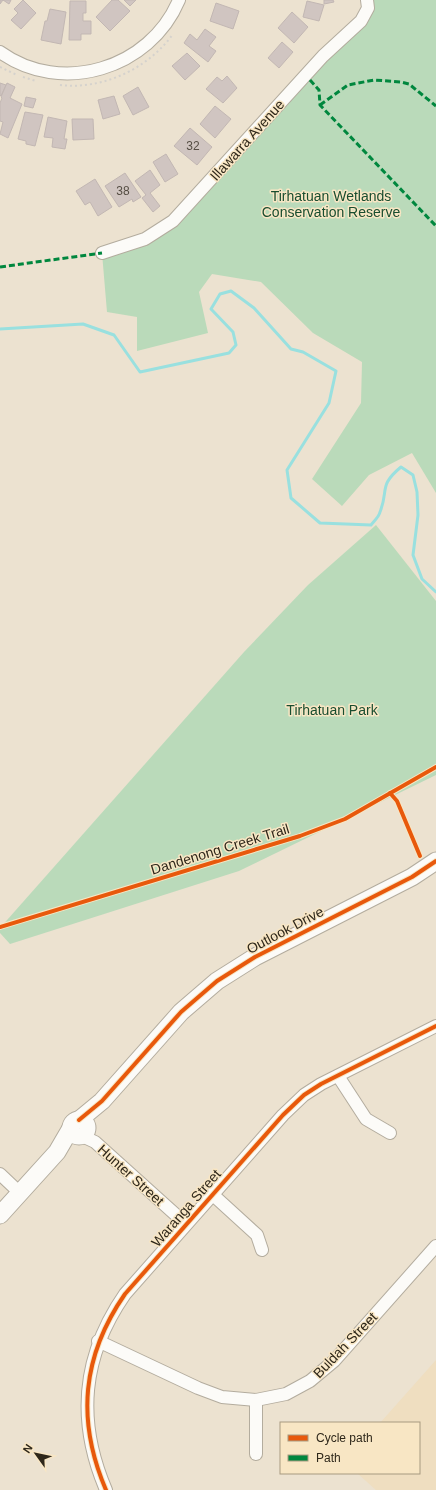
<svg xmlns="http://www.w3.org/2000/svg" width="436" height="1490" font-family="Helvetica,sans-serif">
	<rect width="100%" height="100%" fill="#ece2d0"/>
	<!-- built -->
	<path fill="#efdec0" d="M436 1360V1490H376L357 1473H419V1423H380Z"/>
	<!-- green -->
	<g fill="#badaba">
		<path d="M367 0H436V493L412 453 369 475 342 506 312 479 361 403 362 362 313 333 261 282 212 274 199 292 208 333 137 351V317L107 312 102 253 155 234 361 21Z"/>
		<path d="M376 525 436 601V775L239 871 10 944 0 933V928L244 652 308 585Z"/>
	</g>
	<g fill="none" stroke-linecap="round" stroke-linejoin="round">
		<!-- stream -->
		<path stroke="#99e0df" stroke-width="3" d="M0 329 83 324 114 335 140 372 229 353 236 345 233 332 211 309 220 294 231 291 254 308 291 349 303 352 336 371 329 403 287 470 291 498 320 523 371 525C374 521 379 517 380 512 389 490 378 486 401 467L413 475 417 492 418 515 413 555 422 579 436 592"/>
	</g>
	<!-- building -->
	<g fill="#d0c5c1" stroke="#c2b7b3">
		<path d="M0 0H11L9 4 3 0 0 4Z"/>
		<path d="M23 0 36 13 21 29 11 20 18 13 14 9Z"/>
		<path d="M112 0H118L130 11 110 31 96 17Z"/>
		<path d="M124 0H136L130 6Z"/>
		<path d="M324 0H333L334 2 324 4Z"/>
		<path d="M70 1H86V13H83V21H91V34H81V40H69Z"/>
		<path d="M307 1 324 5 319 21 303 17Z"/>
		<path d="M216 3 239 11 233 29 210 21Z"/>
		<path d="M50 9 66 12 61 44 41 40 45 21H47Z"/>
		<path d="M292 12 308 27 294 43 278 28Z"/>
		<path d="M205 29 216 37 209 46 216 51 208 62 184 43 190 34 197 40Z"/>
		<path d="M282 42 293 52 279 68 268 58Z"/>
		<path d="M187 53 200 66 185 80 172 66Z"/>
		<path d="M227 76 237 88 223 103 206 89 217 77 222 81Z"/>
		<path d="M0 83 6 85 1 96 0 95Z"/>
		<path d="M7 83 15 87 10 98 22 104 8 138 0 134 3 122 0 121V103L2 98 1 97Z"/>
		<path d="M138 87 149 107 133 115 123 96Z"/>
		<path d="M114 96 120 114 103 119 98 100Z"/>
		<path d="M26 97 36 99 33 108 24 106Z"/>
		<path d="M215 106 231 119 215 138 200 124Z"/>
		<path d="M25 112 43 115 35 146 26 144V141L18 139Z"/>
		<path d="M48 117 67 121 64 139H67L65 149 52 147 53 138 44 137Z"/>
		<path d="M72 119H93L94 139 73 140Z"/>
		<path d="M190 128 212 147 197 165 174 146Z"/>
		<path d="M166 154 178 174 165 182 153 162Z"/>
		<path d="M150 170 160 185 150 193 160 206 153 212 142 198 146 195 135 181Z"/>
		<path d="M125 173 141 197 133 202 132 199 119 207 105 186Z"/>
		<path d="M95 179 112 207 98 216 90 202 85 205 76 191Z"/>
	</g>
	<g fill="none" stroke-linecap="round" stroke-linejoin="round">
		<defs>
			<g id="street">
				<path d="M0 52C61 96 150 69 179 0"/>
				<path d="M102 253 145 239 173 221 323 56 361 21 368 8 367 0"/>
				<path d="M338 1076 366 1119 390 1133"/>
				<path d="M82 1136 95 1142 186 1224"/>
				<path d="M0 1174 20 1193"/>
				<path d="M212 1194 257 1235 262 1250"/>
				<path d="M98 1341 198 1388 222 1397 256 1400 286 1394 310 1381 334 1361 436 1246"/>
				<path d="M256 1454V1400"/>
				<path d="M106 1490C76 1420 82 1356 125 1294L283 1115 304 1095 321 1084 436 1026"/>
			</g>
			<g id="secondary">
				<path d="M79 1120 102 1101 181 1012 217 981 255 957 412 877 436 861"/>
				<circle cx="79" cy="1128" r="8"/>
				<path d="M0 1215 57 1152 71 1128"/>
			</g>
		</defs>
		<!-- street casing -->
		<use href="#street" stroke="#b3ac9e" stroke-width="14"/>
		<!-- secondary casing -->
		<use href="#secondary" stroke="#b3ac9e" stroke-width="19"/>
		<!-- path -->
		<g stroke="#d5d2cd" stroke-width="2" stroke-dasharray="2 3" stroke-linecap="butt">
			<path d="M0 67 17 75"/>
			<path d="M23 77 36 81"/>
			<path d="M60 85C102 90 148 69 173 34"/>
		</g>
		<!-- street -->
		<use href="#street" stroke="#fcfbf8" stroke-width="12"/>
		<!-- secondary -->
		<use href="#secondary" stroke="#fcfbf8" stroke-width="17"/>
		<!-- quiet -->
		<g stroke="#00873e" stroke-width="3" stroke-dasharray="6 3" stroke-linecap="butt">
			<path d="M310 80 319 90 320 105 436 226"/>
			<path d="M320 105 348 85 374 80 401 82 409 84 436 106"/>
			<path d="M0 267 102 253"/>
		</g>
		<defs>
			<g id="cycleway">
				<path d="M390 793 397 801 420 856"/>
				<path d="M0 927 300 836 345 819 436 767"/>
				<path d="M79 1120 102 1101 181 1012 217 981 255 957 412 877 436 861"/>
				<path d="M106 1490C76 1420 82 1356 125 1294L283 1115 304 1095 321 1084 436 1026"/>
			</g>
		</defs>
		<!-- cycleway casing -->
		<use href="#cycleway" stroke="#f8e6c4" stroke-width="6"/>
		<!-- cycleway -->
		<use href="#cycleway" stroke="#e8590c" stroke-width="4"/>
	</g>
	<g text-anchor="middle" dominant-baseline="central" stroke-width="3" stroke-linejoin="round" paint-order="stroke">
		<!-- number labels -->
		<g font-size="12" fill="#564e44">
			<text x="193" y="146">32</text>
			<text x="123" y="191">38</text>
		</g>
		<!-- street labels -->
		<g font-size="14" fill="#2e271a" stroke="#f8e6c4">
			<text transform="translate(247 140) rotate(-48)">Illawarra Avenue</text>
			<text transform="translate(220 849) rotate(-17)">Dandenong Creek Trail</text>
			<text transform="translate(285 930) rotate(-28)">Outlook Drive</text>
			<text transform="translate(131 1175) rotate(42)">Hunter Street</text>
			<text transform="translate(186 1208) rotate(-49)">Waranga Street</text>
			<text transform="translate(345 1345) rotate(-46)">Buldah Street</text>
		</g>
		<!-- park labels -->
		<g font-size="14" fill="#184d2f" stroke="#f8e6c4">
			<text x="331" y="196">Tirhatuan Wetlands<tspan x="331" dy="16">Conservation Reserve</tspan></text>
			<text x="332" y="710">Tirhatuan Park</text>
		</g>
	</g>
	<!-- legend -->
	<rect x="280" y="1422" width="140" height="52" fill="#f8e6c4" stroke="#a79a80"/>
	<rect x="288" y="1435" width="20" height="6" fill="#e8590c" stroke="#a79a80"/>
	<text x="316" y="1442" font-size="12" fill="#2e271a">Cycle path</text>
	<rect x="288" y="1455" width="20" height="6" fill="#00873e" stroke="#a79a80"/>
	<text x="316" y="1462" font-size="12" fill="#2e271a">Path</text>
	<!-- north arrow -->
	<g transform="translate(36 1454) rotate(303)" stroke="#f8e6c4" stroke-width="3" paint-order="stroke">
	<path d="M0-3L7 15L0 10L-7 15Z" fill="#2e271a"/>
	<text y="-6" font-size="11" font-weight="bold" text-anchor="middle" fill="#2e271a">N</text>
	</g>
</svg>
